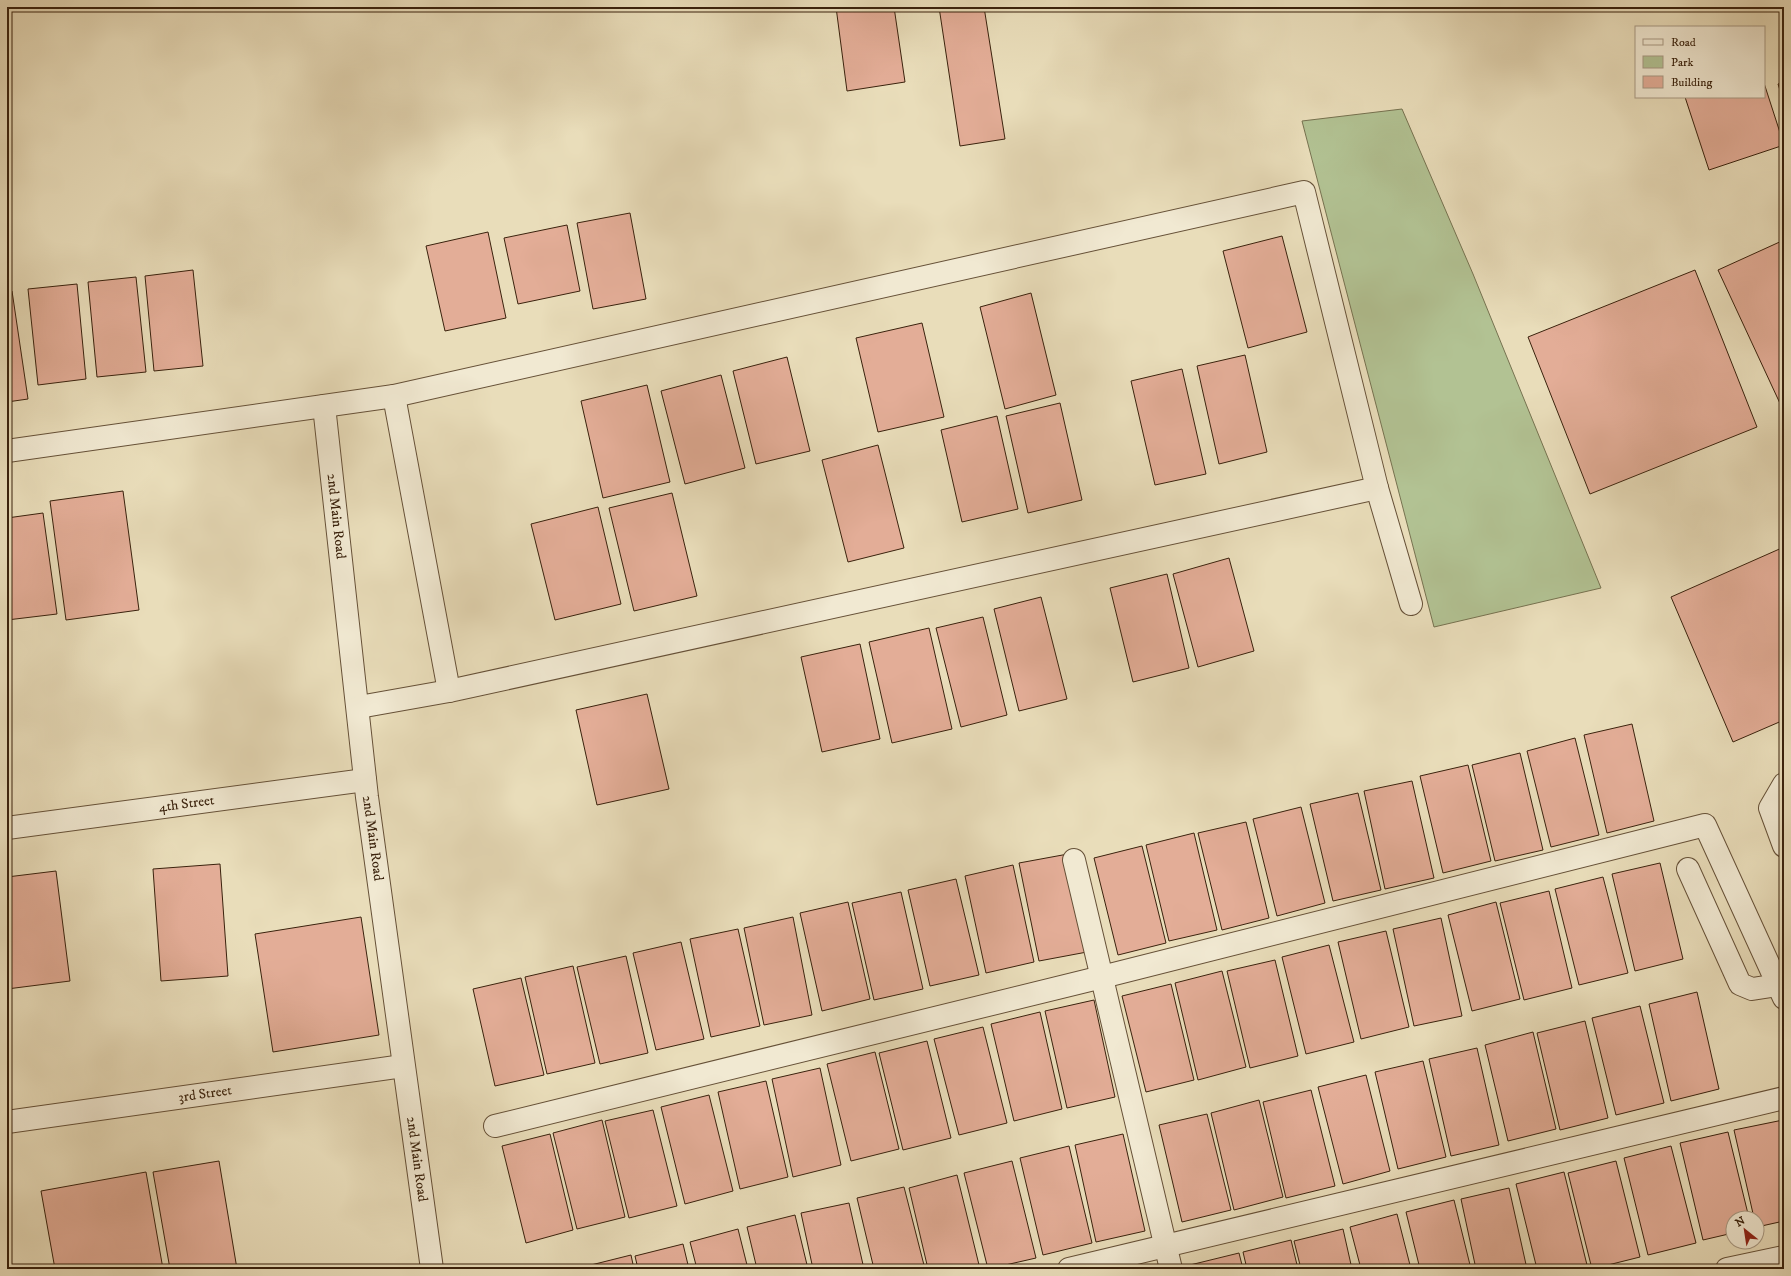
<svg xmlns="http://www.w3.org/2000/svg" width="1791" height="1276" font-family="'IM FELL DW Pica',serif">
	<rect width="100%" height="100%" fill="#e9ddba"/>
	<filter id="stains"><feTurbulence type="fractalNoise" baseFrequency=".005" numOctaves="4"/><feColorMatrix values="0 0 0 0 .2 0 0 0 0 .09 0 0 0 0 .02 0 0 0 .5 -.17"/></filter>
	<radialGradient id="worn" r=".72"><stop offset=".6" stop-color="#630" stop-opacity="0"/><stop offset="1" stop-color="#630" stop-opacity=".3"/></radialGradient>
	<!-- green -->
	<path fill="#b2c293" stroke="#767250" d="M1402 109 1473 274 1601 588 1434 627 1302 121Z"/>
	<!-- building -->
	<g fill="#e3ad97" stroke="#3a220d">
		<path d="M836 7H894L905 82 847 91Z"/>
		<path d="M939 7H984L1005 139 960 146Z"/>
		<path d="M1784 82V103L1778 84Z"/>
		<path d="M1764 83 1784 145 1709 170 1685 97H1764Z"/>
		<path d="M630 213 646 299 593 309 577 223Z"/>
		<path d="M567 225 580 291 518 304 504 238Z"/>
		<path d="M488 232 506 318 445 331 426 246Z"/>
		<path d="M1282 236 1307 332 1248 348 1223 251Z"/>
		<path d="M1784 240V412L1718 270Z"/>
		<path d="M193 270 203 366 154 371 145 276Z"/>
		<path d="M1695 270 1757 427 1590 494 1528 337Z"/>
		<path d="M136 277 146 372 97 377 88 282Z"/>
		<path d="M77 284 86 379 38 385 28 289Z"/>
		<path d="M7 291H12L28 399 7 402Z"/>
		<path d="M1031 293 1056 395 1005 409 980 307Z"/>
		<path d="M922 323 944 417 878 432 856 338Z"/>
		<path d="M1245 355 1267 452 1219 464 1197 366Z"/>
		<path d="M787 357 810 451 756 464 733 371Z"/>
		<path d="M1182 369 1206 474 1155 485 1131 381Z"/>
		<path d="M721 375 745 468 685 484 661 391Z"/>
		<path d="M647 385 670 482 603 498 581 401Z"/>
		<path d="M1060 403 1082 500 1028 513 1006 416Z"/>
		<path d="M997 416 1018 509 962 522 941 430Z"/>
		<path d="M878 445 904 548 848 562 822 460Z"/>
		<path d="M123 491 139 610 66 620 50 501Z"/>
		<path d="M672 493 697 596 634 611 609 508Z"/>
		<path d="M598 507 621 604 555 620 531 524Z"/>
		<path d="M43 513 57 614 7 620V518Z"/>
		<path d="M1784 547V720L1733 742 1671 597Z"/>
		<path d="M1229 558 1254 651 1198 667 1173 574Z"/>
		<path d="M1167 574 1189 668 1133 682 1110 588Z"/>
		<path d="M1041 597 1067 699 1019 711 994 609Z"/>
		<path d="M983 617 1007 715 961 727 936 628Z"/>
		<path d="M929 628 952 729 892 743 869 642Z"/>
		<path d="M860 644 880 739 822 752 801 657Z"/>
		<path d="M647 694 669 789 597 805 576 710Z"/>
		<path d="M1632 724 1654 821 1607 833 1584 735Z"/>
		<path d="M1575 738 1599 835 1551 847 1527 751Z"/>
		<path d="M1520 753 1543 850 1495 861 1472 765Z"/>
		<path d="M1468 765 1491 861 1443 873 1420 776Z"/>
		<path d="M1412 781 1434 878 1385 889 1364 791Z"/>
		<path d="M1358 793 1381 890 1333 901 1310 804Z"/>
		<path d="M1301 807 1325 903 1277 916 1253 819Z"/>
		<path d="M1246 822 1269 918 1222 930 1198 833Z"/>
		<path d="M1194 833 1217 930 1169 941 1146 845Z"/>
		<path d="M1142 846 1166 943 1118 955 1094 858Z"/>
		<path d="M1068 854 1087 952 1039 961 1019 863Z"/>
		<path d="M1660 863 1683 959 1635 971 1612 874Z"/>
		<path d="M220 864 228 976 161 981 153 869Z"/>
		<path d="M1013 865 1034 962 986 973 965 876Z"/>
		<path d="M56 871 70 981 7 989V877Z"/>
		<path d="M1603 877 1628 973 1579 985 1555 889Z"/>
		<path d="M956 879 979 975 930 986 908 890Z"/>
		<path d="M1549 891 1572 988 1524 1000 1500 903Z"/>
		<path d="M901 892 923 989 874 1000 852 903Z"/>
		<path d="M848 902 870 999 822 1011 800 913Z"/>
		<path d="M1496 902 1520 999 1472 1011 1448 915Z"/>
		<path d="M361 917 379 1035 273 1052 255 934Z"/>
		<path d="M793 917 812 1015 764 1025 744 928Z"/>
		<path d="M1441 918 1462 1016 1414 1026 1393 929Z"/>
		<path d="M738 929 760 1026 711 1037 690 939Z"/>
		<path d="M1386 931 1409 1027 1361 1039 1338 942Z"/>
		<path d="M681 942 704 1039 656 1050 633 953Z"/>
		<path d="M1329 945 1354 1042 1306 1054 1282 957Z"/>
		<path d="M626 956 648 1053 600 1064 577 967Z"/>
		<path d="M1275 960 1298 1056 1250 1068 1227 971Z"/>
		<path d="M573 966 595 1063 547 1074 525 977Z"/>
		<path d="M1222 971 1246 1067 1198 1080 1175 983Z"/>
		<path d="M521 978 544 1075 495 1086 473 989Z"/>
		<path d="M1171 984 1194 1080 1146 1092 1122 996Z"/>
		<path d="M1697 992 1719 1089 1671 1101 1649 1004Z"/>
		<path d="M1094 1000 1115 1097 1067 1108 1045 1011Z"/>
		<path d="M1640 1006 1664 1103 1616 1115 1592 1018Z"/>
		<path d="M1040 1012 1062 1109 1014 1121 991 1024Z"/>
		<path d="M1585 1021 1608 1118 1560 1130 1537 1033Z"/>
		<path d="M983 1027 1007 1123 959 1135 934 1039Z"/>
		<path d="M1533 1032 1556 1129 1508 1141 1485 1045Z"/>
		<path d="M927 1041 951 1138 903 1150 879 1053Z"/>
		<path d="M1477 1048 1499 1145 1451 1156 1429 1059Z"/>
		<path d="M875 1052 899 1149 851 1161 827 1064Z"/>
		<path d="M1423 1061 1446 1157 1398 1169 1375 1072Z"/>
		<path d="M820 1068 841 1165 793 1177 772 1079Z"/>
		<path d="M1366 1075 1390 1171 1343 1184 1318 1087Z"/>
		<path d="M766 1081 788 1177 740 1189 718 1092Z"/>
		<path d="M1311 1090 1335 1186 1286 1198 1263 1102Z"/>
		<path d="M709 1095 733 1191 685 1204 661 1107Z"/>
		<path d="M1259 1100 1283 1197 1234 1210 1211 1113Z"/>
		<path d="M653 1110 677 1206 629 1218 605 1121Z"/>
		<path d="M1207 1114 1231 1210 1182 1222 1159 1125Z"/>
		<path d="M602 1120 625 1217 577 1229 553 1133Z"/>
		<path d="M1783 1120 1784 1221 1757 1227V1218H1754L1734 1130Z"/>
		<path d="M1728 1132 1749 1218H1733V1233L1703 1240 1680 1143Z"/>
		<path d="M550 1134 573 1230 526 1243 502 1146Z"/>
		<path d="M1123 1134 1145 1231 1096 1242 1075 1145Z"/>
		<path d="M1069 1146 1092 1243 1043 1255 1020 1158Z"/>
		<path d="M1671 1146 1696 1243 1648 1255 1624 1158Z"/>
		<path d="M219 1161 237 1269H170L153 1172Z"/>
		<path d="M1012 1161 1036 1258 988 1269 964 1173Z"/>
		<path d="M1616 1161 1640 1257 1592 1269 1568 1173Z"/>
		<path d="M146 1172 163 1269H55L41 1191Z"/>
		<path d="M1564 1172 1588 1269H1537L1516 1184Z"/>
		<path d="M957 1175 980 1269H928L909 1188Z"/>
		<path d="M904 1187 925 1269H874L857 1198Z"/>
		<path d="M1509 1188 1527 1269H1476L1461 1199Z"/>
		<path d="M1454 1200 1471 1269H1420L1406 1212Z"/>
		<path d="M849 1203 864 1269H813L801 1213Z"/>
		<path d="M1397 1214 1411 1269H1361L1350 1227Z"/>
		<path d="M795 1215 808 1269H757L747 1227Z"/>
		<path d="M738 1229 748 1269H697L690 1242Z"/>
		<path d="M1343 1229 1352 1269H1301L1294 1241Z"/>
		<path d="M1291 1240 1298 1269H1247L1243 1252Z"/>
		<path d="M683 1244 689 1269H638L635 1256Z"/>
		<path d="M1239 1253 1243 1269H1191L1190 1265Z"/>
		<path d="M631 1255 634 1269H583V1267Z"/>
	</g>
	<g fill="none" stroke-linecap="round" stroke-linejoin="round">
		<defs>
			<g id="minor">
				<path d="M394 396 449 691"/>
				<path id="s1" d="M324 406 367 797 432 1269"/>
				<path d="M7 451 394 396 1304 192 1377 488 449 691 359 707"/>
				<path d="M1377 488 1411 604"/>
				<path d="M1784 784 1770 808 1784 846"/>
				<path id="s2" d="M7 828 365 780"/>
				<path d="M1074 860 1171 1269"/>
				<path d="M1688 869 1740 984 1752 989 1778 985"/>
				<path id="s3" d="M7 1122 403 1066"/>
				<path d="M495 1126 1102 977 1705 825 1784 998"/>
				<path d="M1069 1269 1784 1098"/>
				<path d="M1727 1269 1784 1257"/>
			</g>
		</defs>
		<!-- minor casing -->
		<use href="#minor" stroke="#665138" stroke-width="24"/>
		<!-- minor -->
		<use href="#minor" stroke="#f1e9d2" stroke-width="22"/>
	</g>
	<g text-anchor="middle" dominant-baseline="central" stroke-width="3" stroke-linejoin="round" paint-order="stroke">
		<!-- street labels -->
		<g font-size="14" fill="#3a220d" stroke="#f1e9d2">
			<text stroke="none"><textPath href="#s1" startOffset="111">2nd Main Road</textPath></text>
			<text stroke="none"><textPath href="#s2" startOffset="181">4th Street</textPath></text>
			<text stroke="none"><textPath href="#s1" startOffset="435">2nd Main Road</textPath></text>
			<text stroke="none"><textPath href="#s3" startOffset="200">3rd Street</textPath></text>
			<text stroke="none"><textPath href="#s1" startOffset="759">2nd Main Road</textPath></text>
		</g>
	</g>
	<!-- margin -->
	<rect width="1791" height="1276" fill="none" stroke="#e9ddba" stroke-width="24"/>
	<rect x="8" y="8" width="1775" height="1260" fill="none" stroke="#3a220d" stroke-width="2"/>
	<rect x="12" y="12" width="1767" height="1252" fill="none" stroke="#3a220d"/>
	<!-- legend -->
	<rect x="1635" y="26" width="130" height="72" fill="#f1e9d2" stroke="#a89983"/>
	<rect x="1643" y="39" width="20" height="6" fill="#f1e9d2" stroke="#a89983"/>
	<text x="1671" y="46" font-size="12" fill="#3a220d">Road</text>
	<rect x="1643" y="56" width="20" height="12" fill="#b2c293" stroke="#a89983"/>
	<text x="1671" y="66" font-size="12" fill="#3a220d">Park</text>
	<rect x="1643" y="76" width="20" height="12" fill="#e3ad97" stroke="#a89983"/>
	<text x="1671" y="86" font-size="12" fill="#3a220d">Building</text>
	<!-- north arrow -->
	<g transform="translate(1745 1230) rotate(330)"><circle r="19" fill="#f1e9d2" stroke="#a89983"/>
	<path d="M0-3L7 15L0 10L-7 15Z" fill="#8f2418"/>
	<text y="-6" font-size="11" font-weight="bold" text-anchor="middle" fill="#3a220d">N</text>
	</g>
	<rect width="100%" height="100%" filter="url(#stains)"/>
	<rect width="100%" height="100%" fill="url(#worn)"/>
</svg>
